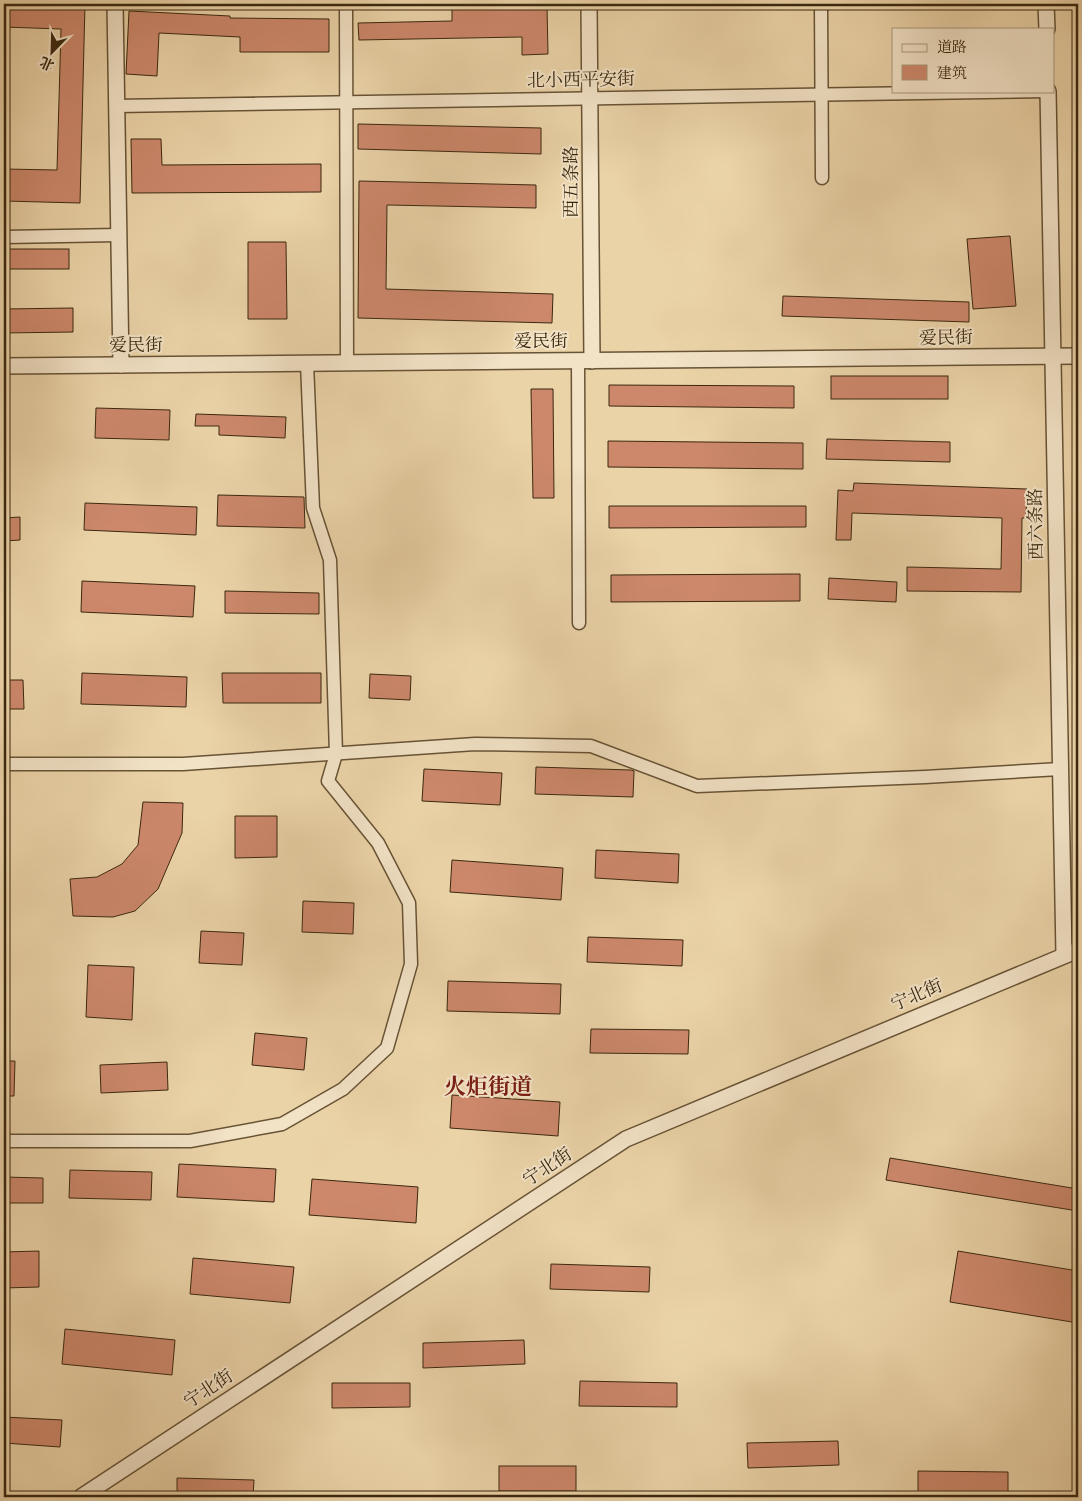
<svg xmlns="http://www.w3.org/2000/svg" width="1082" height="1501" font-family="Vollkorn,'Noto Serif SC',serif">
	<rect width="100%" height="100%" fill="#ebd3a8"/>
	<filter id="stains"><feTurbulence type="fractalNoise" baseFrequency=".004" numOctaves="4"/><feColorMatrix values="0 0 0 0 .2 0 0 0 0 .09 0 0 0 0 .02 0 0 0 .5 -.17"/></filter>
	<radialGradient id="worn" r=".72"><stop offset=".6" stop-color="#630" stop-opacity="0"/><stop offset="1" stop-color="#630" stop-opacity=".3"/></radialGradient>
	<!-- building -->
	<g fill="#cd886c" stroke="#3b280f">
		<path d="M4 4H85L80 203 4 201V169L57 170 61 29 4 27Z"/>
		<path d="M547 6 548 54 522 55V37L359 40 358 23 452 21V8Z"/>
		<path d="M129 11 230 16V18L329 19V52H240V37L159 33 157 76 126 74Z"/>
		<path d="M358 124 541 128V154L358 149Z"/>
		<path d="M131 139H161L162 165 321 164V192L132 193Z"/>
		<path d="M359 181 536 185V208L387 205 386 289 553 294 552 323 358 318Z"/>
		<path d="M1010 236 1016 306 973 309 967 239Z"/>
		<path d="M248 242H286L287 319H248Z"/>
		<rect x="4" y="249" width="65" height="20"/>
		<path d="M783 296 969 302V322L782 316Z"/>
		<path d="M73 308V332L4 333V309Z"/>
		<rect x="831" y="376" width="117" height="23"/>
		<path d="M609 385 794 386V408L609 406Z"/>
		<path d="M531 389H553L554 498H533Z"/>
		<path d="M96 408 170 410 169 440 95 438Z"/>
		<path d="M196 414 286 417 285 438 219 435V426H195Z"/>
		<path d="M827 439 950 442V462L826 459Z"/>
		<path d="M608 441 803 443V469L608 467Z"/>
		<path d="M854 483 1027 489 1026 518H1022L1021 592 907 591V567L1001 569 1002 518 852 513 851 540H836L838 490 853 491Z"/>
		<path d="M218 495 304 497 305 528 217 526Z"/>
		<path d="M85 503 197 507 196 535 84 530Z"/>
		<path d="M609 506H806V527L609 528Z"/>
		<path d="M20 517V540L4 541V518Z"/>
		<path d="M800 574V601L611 602V575Z"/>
		<path d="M829 578 897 582 896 602 828 599Z"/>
		<path d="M82 581 195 586 193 617 81 612Z"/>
		<path d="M225 591 319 593V614L225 613Z"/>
		<path d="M82 673 187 677 186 707 81 704Z"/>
		<path d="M222 673H321V703H223Z"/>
		<path d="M370 674 411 676 410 700 369 698Z"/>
		<path d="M4 680H23L24 709H4Z"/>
		<path d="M536 767 631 770 634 771 633 797 535 794Z"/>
		<path d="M424 769 502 773 500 805 422 801Z"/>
		<path d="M143 802 183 803 182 833 158 889 135 911 113 917 73 916 70 879 97 877 122 864 138 845Z"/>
		<path d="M235 816H277V857L235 858Z"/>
		<path d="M596 850 679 854 678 883 595 878Z"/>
		<path d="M452 860 563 868 561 900 450 892Z"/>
		<path d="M303 901 354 903 353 934 302 932Z"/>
		<path d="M201 931 244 933 242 965 199 963Z"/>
		<path d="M588 937 683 940 682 966 587 962Z"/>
		<path d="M88 965 134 967 132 1020 86 1017Z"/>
		<path d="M448 981 561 984 560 1014 447 1011Z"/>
		<path d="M591 1029 689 1030 688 1054 590 1053Z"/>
		<path d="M255 1033 307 1038 304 1070 252 1065Z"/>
		<path d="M4 1061H15L14 1096H4Z"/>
		<path d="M167 1062 168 1090 101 1093 100 1065Z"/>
		<path d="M452 1095 560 1102 558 1136 450 1128Z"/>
		<path d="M890 1158 1078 1189V1211L886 1180Z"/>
		<path d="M179 1164 276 1169 274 1202 177 1197Z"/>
		<path d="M70 1170 152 1172 151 1200 69 1198Z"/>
		<path d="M4 1177 43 1178V1203H4Z"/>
		<path d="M312 1179 418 1187 416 1223 309 1215Z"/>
		<path d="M39 1251V1287L4 1288V1252Z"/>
		<path d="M958 1251 1078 1271V1323L950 1302Z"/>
		<path d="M193 1258 294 1267 290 1303 190 1294Z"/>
		<path d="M551 1264 650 1267 649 1292 550 1289Z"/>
		<path d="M65 1329 175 1340 172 1375 62 1364Z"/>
		<path d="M524 1340 525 1364 423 1368V1343Z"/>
		<path d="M580 1381 677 1383V1407L579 1406Z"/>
		<path d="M332 1383H410V1407L332 1408Z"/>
		<path d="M4 1417 62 1420 60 1447 4 1443Z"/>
		<path d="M838 1441 839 1465 748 1468 747 1443Z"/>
		<rect x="499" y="1466" width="77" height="25"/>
		<path d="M918 1471 1008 1472V1497L918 1496Z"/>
		<path d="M177 1478 254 1480 253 1497H177Z"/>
	</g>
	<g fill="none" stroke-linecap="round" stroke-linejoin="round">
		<defs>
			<g id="minor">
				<path d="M346 4 347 363"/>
				<path d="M821 4 822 178"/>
				<path d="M116 106 1047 91"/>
				<path d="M4 237 119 235"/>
				<path d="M578 361 579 623"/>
				<path d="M4 764H183L475 744 591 746 697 786 925 777 1060 769"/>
				<path d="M4 1141H190L282 1124 343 1089 387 1048 411 964 409 903 378 843 328 781 336 754 330 560 313 508 307 363"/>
			</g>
			<g id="tertiary">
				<path d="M115 4 121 365"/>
				<path d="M589 4 592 361"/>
				<path d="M1046 4 1047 29"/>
				<path d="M1048 91 1064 955"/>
				<path d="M4 366 1078 356"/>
				<path d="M81 1497 626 1139 1078 950"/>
			</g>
		</defs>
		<!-- minor casing -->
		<use href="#minor" stroke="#675335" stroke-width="15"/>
		<!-- tertiary casing -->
		<use href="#tertiary" stroke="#675335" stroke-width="18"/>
		<!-- minor -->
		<use href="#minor" stroke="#f2e2c6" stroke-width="12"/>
		<!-- tertiary -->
		<use href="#tertiary" stroke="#f2e2c6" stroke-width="15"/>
	</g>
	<g text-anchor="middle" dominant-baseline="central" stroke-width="4" stroke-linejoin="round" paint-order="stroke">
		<!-- street labels -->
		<g font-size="18" fill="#3b280f" stroke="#f2e2c6">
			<text transform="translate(581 81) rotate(-1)">北小西平安街</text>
			<text transform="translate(572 182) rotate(-90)">西五条路</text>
			<text transform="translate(946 339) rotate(-1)">爱民街</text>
			<text x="541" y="342">爱民街</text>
			<text x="136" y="346">爱民街</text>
			<text transform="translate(1037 524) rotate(-91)">西六条路</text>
			<text transform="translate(917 996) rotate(-23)">宁北街</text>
			<text transform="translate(548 1168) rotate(-33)">宁北街</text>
			<text transform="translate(209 1390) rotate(-33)">宁北街</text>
		</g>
		<!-- district labels -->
		<g font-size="22" font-weight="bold" fill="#7a1f14" stroke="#f2e2c6">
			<text x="488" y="1088">火炬街道</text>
		</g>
	</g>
	<!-- margin -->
	<rect width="1082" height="1501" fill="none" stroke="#ebd3a8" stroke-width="20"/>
	<rect x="5" y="5" width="1072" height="1491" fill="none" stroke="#3b280f" stroke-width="2.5"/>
	<rect x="10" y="10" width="1062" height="1481" fill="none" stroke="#3b280f"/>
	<!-- legend -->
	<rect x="892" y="28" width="162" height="65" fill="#f2e2c6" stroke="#a9987d"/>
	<rect x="902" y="44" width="25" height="8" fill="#f2e2c6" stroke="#a9987d"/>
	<text x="937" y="52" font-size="15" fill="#3b280f">道路</text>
	<rect x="902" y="65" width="25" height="15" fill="#cd886c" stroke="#a9987d"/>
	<text x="937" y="78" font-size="15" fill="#3b280f">建筑</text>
	<!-- north arrow -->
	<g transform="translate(52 52) rotate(203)" stroke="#f2e2c6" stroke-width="4" paint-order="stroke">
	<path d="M0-4L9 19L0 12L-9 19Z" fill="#3b280f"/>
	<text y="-8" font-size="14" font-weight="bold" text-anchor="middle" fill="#3b280f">北</text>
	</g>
	<rect width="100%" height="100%" filter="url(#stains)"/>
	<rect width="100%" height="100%" fill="url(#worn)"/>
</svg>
